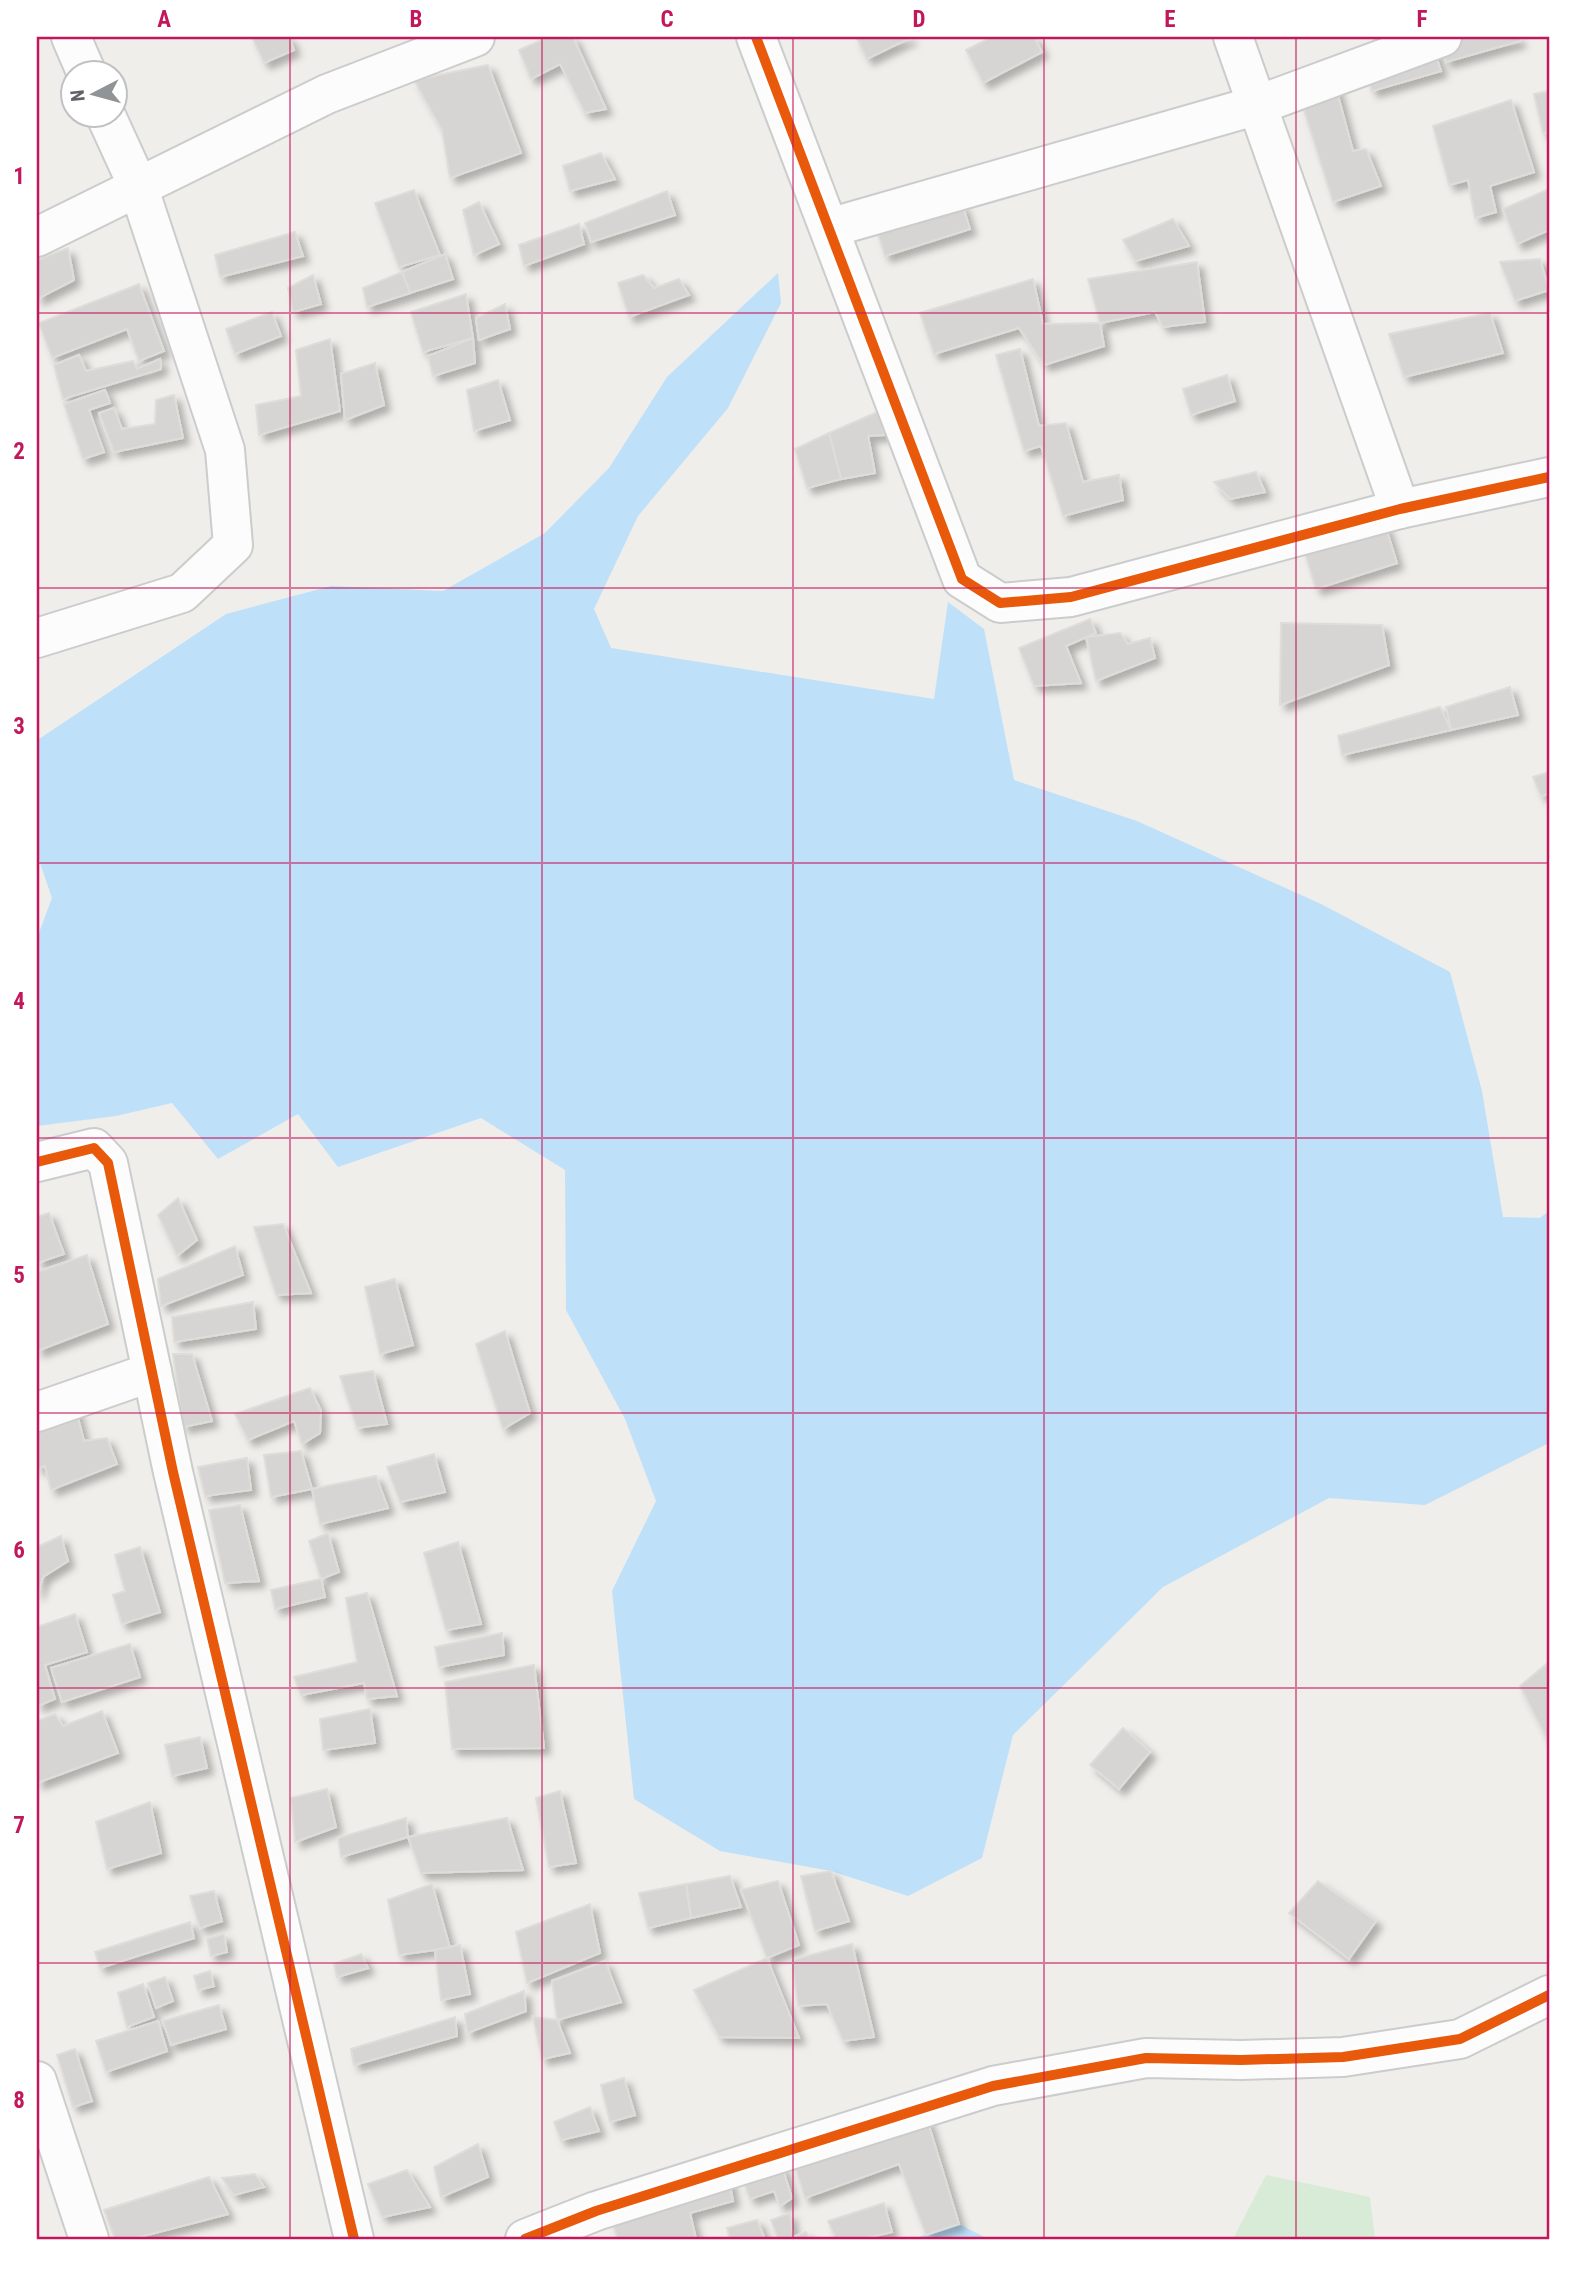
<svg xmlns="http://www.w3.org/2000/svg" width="1586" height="2276" font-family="'Roboto Condensed',sans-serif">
	<defs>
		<filter id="shadow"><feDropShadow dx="6" dy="6" stdDeviation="3.5" flood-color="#0004"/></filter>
	</defs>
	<rect width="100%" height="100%" fill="#efeeea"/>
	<!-- green -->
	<path fill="#d8ebd6" d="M1266 2175 1370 2197 1375 2239H1233Z"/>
	<!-- water -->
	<g fill="#bfe0f9">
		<path d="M778 273 781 303 728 408 638 516 594 609 611 648 934 699 948 602 984 629 1014 780 1137 821 1321 904 1450 972 1482 1091 1503 1217 1540 1218 1549 1211V1443L1425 1505 1329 1498 1163 1587 1013 1735 982 1858 908 1896 831 1871 720 1851 634 1799 612 1591 656 1501 625 1419 566 1310 565 1170 481 1118 338 1167 298 1114 218 1159 172 1103 116 1116 37 1126V938L52 898 37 854 39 739 226 614 331 586 443 591 545 533 609 468 667 377Z"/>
		<path d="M959 2224 988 2239H912Z"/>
	</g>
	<!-- building -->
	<g fill="#d6d5d3" stroke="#deddd9" stroke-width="2" filter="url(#shadow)">
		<path d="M252 37H289L294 50 264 63Z"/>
		<path d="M548 37H573L606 109 585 113 560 64 531 79 519 50Z"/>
		<path d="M856 37H912L867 59Z"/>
		<path d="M992 37H1034L1042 52 983 83 966 50Z"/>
		<path d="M1442 37H1518L1520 41 1446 62 1438 38Z"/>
		<path d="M1431 41 1441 71 1372 91 1364 66Z"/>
		<path d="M488 65 521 153 450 178 442 130 414 80Z"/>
		<path d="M1333 77 1353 151 1366 149 1381 186 1333 202 1298 91Z"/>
		<path d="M1549 91V132L1543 133 1534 94Z"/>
		<path d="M1511 100 1534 172 1490 186 1496 212 1475 218 1468 180 1449 185 1433 126Z"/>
		<path d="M601 153 615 179 570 191 563 166Z"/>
		<path d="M1549 189V230L1517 244 1503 209Z"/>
		<path d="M414 190 440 255 399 267 375 203Z"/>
		<path d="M667 191 675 215 591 242 585 223Z"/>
		<path d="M479 202 499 244 474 255 463 210Z"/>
		<path d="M962 204 970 229 885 256 877 231Z"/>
		<path d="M1173 219 1189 246 1135 261 1123 240Z"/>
		<path d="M579 224 584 244 524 266 519 245Z"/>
		<path d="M295 232 303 256 220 277 215 255Z"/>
		<path d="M68 248 74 280 37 299V260Z"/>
		<path d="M445 254 453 279 410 293 402 272Z"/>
		<path d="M1540 259 1549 290 1515 301 1500 262Z"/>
		<path d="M1197 262 1205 322 1163 327 1155 312 1100 323 1088 279Z"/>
		<path d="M402 272 410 293 367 307 363 288Z"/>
		<path d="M313 275 321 304 293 312 288 288Z"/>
		<path d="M643 275 654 288 679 279 689 295 629 317 618 283Z"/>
		<path d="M1033 279 1043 324 1100 323 1104 346 1044 365 1019 328 934 354 920 313Z"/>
		<path d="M139 284 164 351 139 361 127 329 52 358 39 323Z"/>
		<path d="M466 294 473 338 423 352 411 312Z"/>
		<path d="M505 304 510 329 479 340 476 318Z"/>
		<path d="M272 312 281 336 235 354 226 329Z"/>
		<path d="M1490 313 1503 353 1404 377 1389 334Z"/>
		<path d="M473 338 475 363 433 376 428 356Z"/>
		<path d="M330 339 340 411 259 435 256 405 301 396 296 350Z"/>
		<path d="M1020 349 1039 426 1066 423 1083 482 1119 475 1123 500 1063 516 1041 446 1024 451 996 355Z"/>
		<path d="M79 355 86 371 133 361 137 369 160 359 161 369 63 399 54 365Z"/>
		<path d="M375 363 384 405 345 420 341 374Z"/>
		<path d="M1227 375 1235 401 1191 415 1183 389Z"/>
		<path d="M498 380 510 420 474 431 467 390Z"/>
		<path d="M105 390 110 403 89 410 104 452 83 459 64 404Z"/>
		<path d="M174 395 183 438 114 452 99 413 114 408 122 429 155 424 156 400Z"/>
		<path d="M882 410 884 435 868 436 875 473 841 479 829 433Z"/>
		<path d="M829 433 841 479 807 488 795 449Z"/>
		<path d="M1256 472 1265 492 1230 499 1214 482Z"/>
		<path d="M1385 525 1397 563 1316 589 1304 550Z"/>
		<path d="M1090 619 1096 633 1066 646 1081 683 1034 686 1019 648Z"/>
		<path d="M1281 623 1382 625 1389 665 1280 705Z"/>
		<path d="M1120 633 1128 644 1150 638 1155 658 1096 681 1086 637Z"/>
		<path d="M1510 687 1518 715 1451 730 1446 707Z"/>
		<path d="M1440 707 1451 730 1342 755 1338 736Z"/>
		<path d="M1549 772V794L1541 796 1533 777Z"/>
		<path d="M178 1198 197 1240 177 1256 158 1215Z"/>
		<path d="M49 1213 64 1254 37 1263V1217Z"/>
		<path d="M283 1224 311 1293 276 1295 254 1227Z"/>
		<path d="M235 1246 243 1275 161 1306 158 1279Z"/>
		<path d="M87 1255 108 1324 37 1351V1272Z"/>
		<path d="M395 1279 413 1345 380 1354 365 1287Z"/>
		<path d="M253 1302 256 1329 174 1342 172 1317Z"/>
		<path d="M505 1331 530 1413 503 1429 476 1344Z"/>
		<path d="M173 1354H192L212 1421 183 1427Z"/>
		<path d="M373 1371 387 1424 357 1428 340 1376Z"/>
		<path d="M310 1388 321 1411 320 1433 302 1444 294 1421 248 1440 235 1414Z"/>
		<path d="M73 1399 84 1441 107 1438 117 1464 51 1490 45 1466 37 1468V1418Z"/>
		<path d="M301 1451 312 1489 271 1497 264 1455Z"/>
		<path d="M434 1454 445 1492 400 1502 387 1467Z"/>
		<path d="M247 1458 251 1490 205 1496 198 1467Z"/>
		<path d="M376 1476 388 1508 320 1524 312 1489Z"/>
		<path d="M240 1505 259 1581 225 1583 209 1510Z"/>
		<path d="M328 1533 339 1572 321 1579 309 1541Z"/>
		<path d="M61 1536 68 1561 43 1577 37 1595V1547Z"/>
		<path d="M458 1542 481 1624 446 1630 424 1553Z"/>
		<path d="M140 1547 160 1612 122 1624 113 1595 125 1591 115 1555Z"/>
		<path d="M321 1579 325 1597 275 1609 271 1590Z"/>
		<path d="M367 1593 397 1696 367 1699 364 1683 301 1695 294 1677 357 1662 346 1598Z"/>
		<path d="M75 1614 87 1652 45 1665 55 1699 37 1706V1627Z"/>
		<path d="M502 1633 504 1655 439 1667 435 1647Z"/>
		<path d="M130 1644 140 1677 62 1702 51 1668Z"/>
		<path d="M1549 1662V1743L1520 1686Z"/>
		<path d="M534 1665 544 1748 452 1749 445 1682Z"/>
		<path d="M370 1709 375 1743 323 1750 320 1719Z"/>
		<path d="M102 1711 118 1753 37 1783V1721L55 1714 63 1726Z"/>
		<path d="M1123 1728 1150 1752 1119 1789 1090 1765Z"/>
		<path d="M200 1737 207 1768 172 1776 165 1745Z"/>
		<path d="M327 1789 336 1827 295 1842 291 1798Z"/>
		<path d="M560 1791 576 1863 549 1867 536 1798Z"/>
		<path d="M150 1802 161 1853 107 1869 96 1822Z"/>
		<path d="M406 1818 408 1837 341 1857 338 1838Z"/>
		<path d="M507 1818 523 1870 421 1873 408 1837Z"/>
		<path d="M831 1871 849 1921 815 1931 801 1876Z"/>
		<path d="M730 1876 741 1907 691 1918 686 1884Z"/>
		<path d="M778 1881 799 1945 767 1958 741 1890Z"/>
		<path d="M1318 1881 1376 1921 1349 1959 1289 1913Z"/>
		<path d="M432 1884 450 1948 399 1955 388 1900Z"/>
		<path d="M686 1884 691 1918 648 1928 639 1893Z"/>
		<path d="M214 1891 222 1921 200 1928 190 1896Z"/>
		<path d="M590 1904 600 1953 527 1983 516 1932Z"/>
		<path d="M190 1922 194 1938 100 1968 95 1952Z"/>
		<path d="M224 1934 227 1952 211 1956 207 1939Z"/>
		<path d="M852 1944 874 2037 843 2041 827 2004 798 2006 792 1960Z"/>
		<path d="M460 1945 470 1994 441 2000 435 1950Z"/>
		<path d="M361 1954 368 1968 337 1977 334 1964Z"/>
		<path d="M767 1958 799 2038 719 2037 694 1990Z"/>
		<path d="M605 1961 621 2002 557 2020 552 1981Z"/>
		<path d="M210 1971 214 1986 198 1990 194 1976Z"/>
		<path d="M165 1977 173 2001 156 2008 148 1983Z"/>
		<path d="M143 1984 154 2017 127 2027 118 1993Z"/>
		<path d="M524 1991 526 2011 467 2033 465 2014Z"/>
		<path d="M219 2005 226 2029 171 2045 163 2021Z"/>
		<path d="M455 2017 457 2036 354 2065 351 2049Z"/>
		<path d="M533 2017 557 2020 570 2053 542 2059Z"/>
		<path d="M158 2021 167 2051 106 2072 96 2041Z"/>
		<path d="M75 2049 92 2101 73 2107 57 2055Z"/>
		<path d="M624 2078 635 2115 610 2122 601 2085Z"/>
		<path d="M590 2107 599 2131 561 2140 554 2122Z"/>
		<path d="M927 2119 959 2224 926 2235 899 2164 805 2198 790 2150Z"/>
		<path d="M478 2144 488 2177 441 2197 434 2167Z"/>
		<path d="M782 2166 792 2198 780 2206 774 2191 750 2199 742 2178Z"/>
		<path d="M407 2170 430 2207 382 2217 368 2184Z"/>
		<path d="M727 2170 733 2201 690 2213 696 2239H618L611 2220Z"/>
		<path d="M255 2174 264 2187 234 2195 222 2178Z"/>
		<path d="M209 2177 228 2214 132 2239H115L104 2210Z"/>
		<path d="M884 2203 892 2232 862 2239H836L828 2221Z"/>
		<path d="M790 2213 793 2237 806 2232 810 2239H778L771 2220Z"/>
		<path d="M757 2220 765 2239H730L727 2228Z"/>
	</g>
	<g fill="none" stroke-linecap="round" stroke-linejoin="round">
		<defs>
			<g id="minor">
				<path d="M71 37 87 74"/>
				<path d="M756 37 962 579 1000 603 1071 597 1400 509 1549 477"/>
				<path d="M1233 37 1400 509"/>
				<path d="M829 228 1258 105 1442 37"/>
				<path d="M37 237 327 94 475 37"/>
				<path d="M37 638 182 593 233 545 225 450 138 186 106 116"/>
				<path d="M37 1162 94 1148 108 1163 173 1472 354 2239"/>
				<path d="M37 1412 152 1372"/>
				<path d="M37 2081 89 2239"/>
				<path d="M525 2239 596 2211 993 2086 1146 2058 1241 2060 1343 2057 1460 2039 1549 1995"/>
			</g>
		</defs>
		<!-- minor casing -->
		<use href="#minor" stroke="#cbcccc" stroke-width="42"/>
		<!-- minor -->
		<use href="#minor" stroke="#fdfcfc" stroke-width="38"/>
		<defs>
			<g id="cycleway">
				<path d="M756 37 962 579 1000 603 1071 597 1400 509 1549 477"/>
				<path d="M37 1162 94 1148 108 1163 173 1472 354 2239"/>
				<path d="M525 2239 596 2211 993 2086 1146 2058 1241 2060 1343 2057 1460 2039 1549 1995"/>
			</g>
		</defs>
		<!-- cycleway casing -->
		<use href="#cycleway" stroke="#fff" stroke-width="15"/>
		<!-- cycleway -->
		<use href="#cycleway" stroke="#e8590c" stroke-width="10"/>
	</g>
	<!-- grid -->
	<path fill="none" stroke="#c2185b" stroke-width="2" stroke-opacity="0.55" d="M290 37V2239M542 37V2239M793 37V2239M1044 37V2239M1296 37V2239M37 313H1549M37 588H1549M37 863H1549M37 1138H1549M37 1413H1549M37 1688H1549M37 1963H1549"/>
	<!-- border -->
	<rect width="1586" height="2276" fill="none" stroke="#ffffff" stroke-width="77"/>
	<!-- north arrow -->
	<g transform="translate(94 94) rotate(264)"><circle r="33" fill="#ffffff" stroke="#bfc1c3" stroke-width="2"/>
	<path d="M0-5L12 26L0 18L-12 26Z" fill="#919496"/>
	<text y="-10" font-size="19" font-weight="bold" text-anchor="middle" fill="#5f6368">N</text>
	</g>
	<rect x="38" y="38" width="1510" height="2200" fill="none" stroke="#c2185b" stroke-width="2.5"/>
	<g font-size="23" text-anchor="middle" font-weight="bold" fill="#c2185b">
		<text x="164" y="27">A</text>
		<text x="416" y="27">B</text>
		<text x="667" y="27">C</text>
		<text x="919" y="27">D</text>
		<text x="1170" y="27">E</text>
		<text x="1422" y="27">F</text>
		<text x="19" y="184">1</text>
		<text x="19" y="459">2</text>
		<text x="19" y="734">3</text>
		<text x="19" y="1009">4</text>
		<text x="19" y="1283">5</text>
		<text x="19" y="1558">6</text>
		<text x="19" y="1833">7</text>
		<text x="19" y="2108">8</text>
	</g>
</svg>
